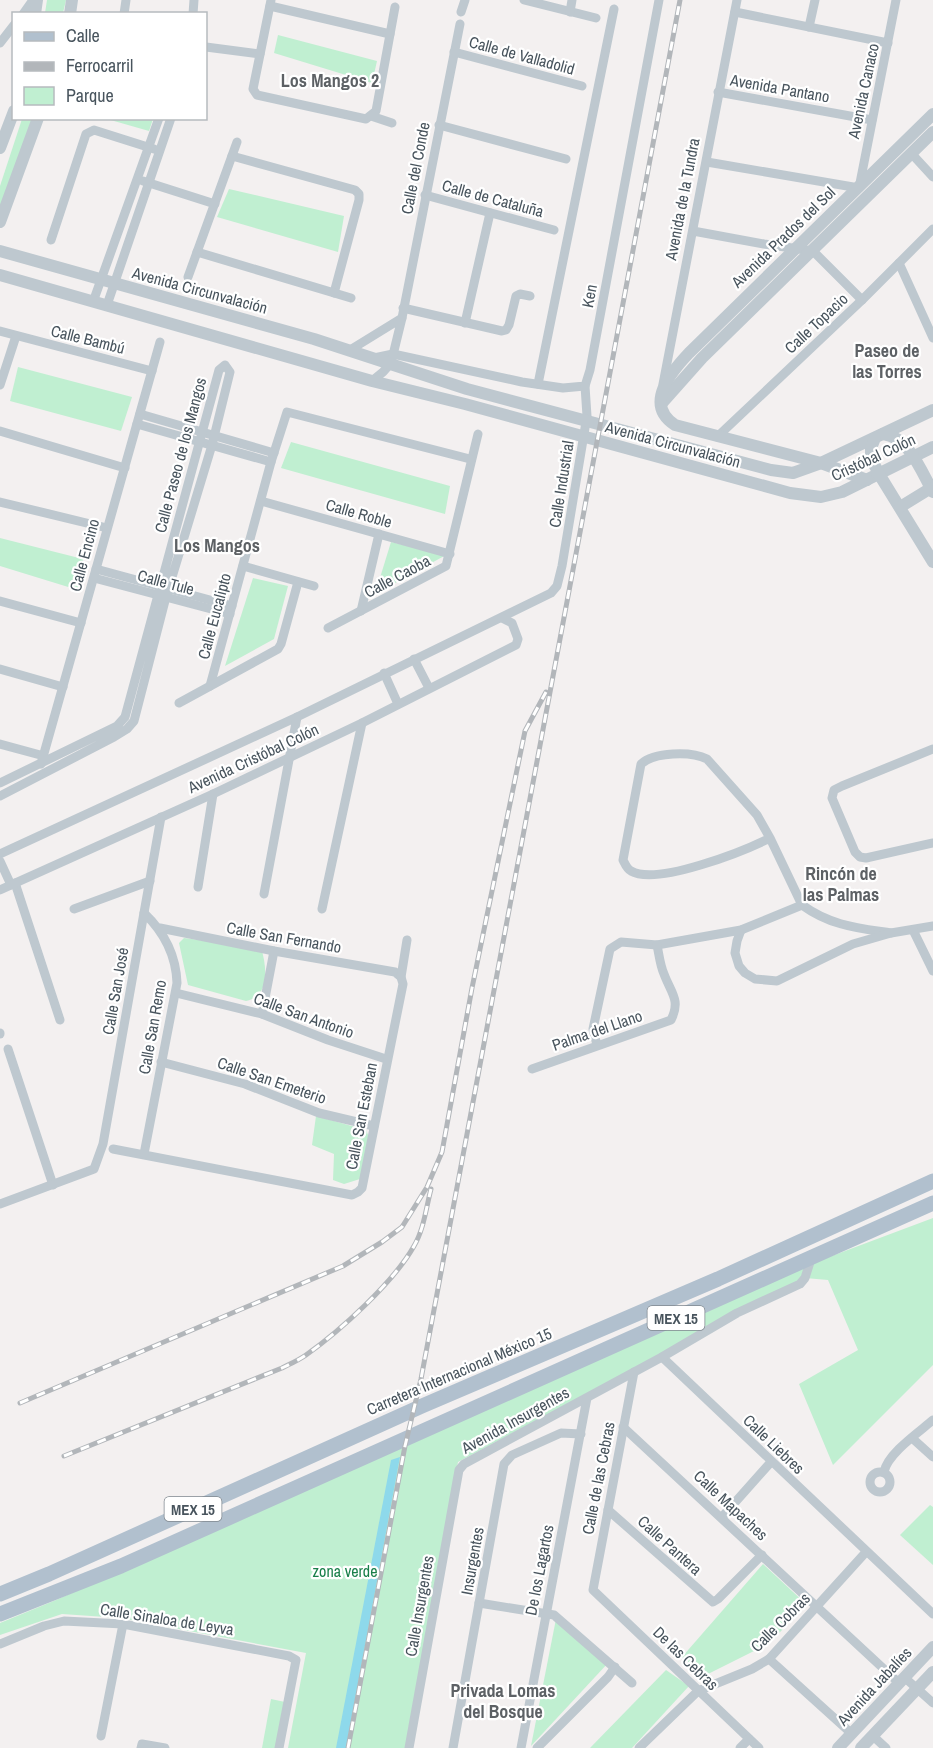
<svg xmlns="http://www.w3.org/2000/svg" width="933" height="1748" font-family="'Archivo Narrow',sans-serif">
	<rect width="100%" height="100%" fill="#f3f0f0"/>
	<!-- green -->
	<g fill="#c0efd1">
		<path d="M47 0H66L63 13H45Z"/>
		<path d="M278 35 377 61 372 83 274 53Z"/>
		<path d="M22 119H32L0 210V186Z"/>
		<path d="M107 119H153L149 131Z"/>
		<path d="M229 189 344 216 338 252 217 217Z"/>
		<path d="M18 367 132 397 121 431 10 401Z"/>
		<path d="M291 442 450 486 445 514 281 468Z"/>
		<path d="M0 538 83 559 78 590 0 566Z"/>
		<path d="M391 542 446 555 375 594Z"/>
		<path d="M253 578 288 586 274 639 225 666Z"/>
		<path d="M184 938 261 948C267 966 270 997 246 1001L188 985 179 943Z"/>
		<path d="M316 1116 366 1130 369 1137 360 1179 344 1184 333 1180 334 1154 312 1145Z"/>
		<path d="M933 1218V1365L833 1465 799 1384 858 1350 828 1280 805 1278 458 1462 407 1748H288L306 1653 120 1618 62 1614 0 1635V1623L56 1600 813 1263Z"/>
		<path d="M930 1505 933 1507V1565L900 1535Z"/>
		<path d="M763 1564 806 1604 770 1643 706 1675 682 1657Z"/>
		<path d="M556 1619 608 1663 531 1746Z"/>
		<path d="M666 1670 689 1686 632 1748H590Z"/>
		<path d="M271 1699 285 1702 277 1748H262Z"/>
	</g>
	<!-- water -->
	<path fill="#8ed9eb" d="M400 1457 346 1748H336L391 1460Z"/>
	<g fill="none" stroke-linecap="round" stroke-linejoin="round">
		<!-- minor -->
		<g stroke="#bec8cf" stroke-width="9">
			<path d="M271 0 253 89 257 95 366 119 376 111 395 7"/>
			<path d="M524 0 596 18"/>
			<path d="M270 6 390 34"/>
			<path d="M461 12 465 0"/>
			<path d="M570 12 572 0"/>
			<path d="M735 12 888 43"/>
			<path d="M23 14 33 0"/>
			<path d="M124 14 126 0"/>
			<path d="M193 14 194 0"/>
			<path d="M809 27 815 0"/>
			<path d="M0 43 14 25"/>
			<path d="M206 47 260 54"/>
			<path d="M454 52 582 86"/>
			<path d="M718 92 872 120"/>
			<path d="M371 116 392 123"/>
			<path d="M439 125 566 159"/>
			<path d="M911 153 933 177"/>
			<path d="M232 156 355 190 359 194V200L334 293"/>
			<path d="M707 162 859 188"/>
			<path d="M143 181 215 204"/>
			<path d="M859 188 896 0"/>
			<path d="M425 195 554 230"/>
			<path d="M693 231 764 244 813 251 862 300"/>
			<path d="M51 240 86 134 94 130 154 149"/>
			<path d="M197 252 351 298"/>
			<path d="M899 263 933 338"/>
			<path d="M188 277 237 142"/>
			<path d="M93 302 159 118"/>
			<path d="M107 305 171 118"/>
			<path d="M403 308 502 331 506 330 509 325 516 296 520 294 530 296"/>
			<path d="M465 323 490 213"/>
			<path d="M0 331 152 371"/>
			<path d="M350 350 402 318"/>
			<path d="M374 358 393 354 522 382 563 388 585 386 590 370 659 0"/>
			<path d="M372 381 383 372 391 363 402 318 460 24"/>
			<path d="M538 384 614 9"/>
			<path d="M663 384 737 0"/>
			<path d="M0 385 16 336"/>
			<path d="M140 414 274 453"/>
			<path d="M137 424 271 462"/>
			<path d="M0 431 125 468"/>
			<path d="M717 437 862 300 933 229"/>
			<path d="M261 501 450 554"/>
			<path d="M0 502 107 528"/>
			<path d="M243 566 314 586"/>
			<path d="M96 569 232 606"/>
			<path d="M94 578 230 614"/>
			<path d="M0 601 81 623"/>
			<path d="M361 611 379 534"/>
			<path d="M328 628 446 566 478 434"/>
			<path d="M414 659 429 688"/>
			<path d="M0 669 63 687"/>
			<path d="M384 673 398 704"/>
			<path d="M210 686 271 462 287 412 470 459"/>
			<path d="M179 703 278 649 281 644 298 582"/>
			<path d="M0 744 44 756"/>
			<path d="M933 749 842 786 834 790 832 798 855 852 860 857 866 858 933 843"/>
			<path d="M41 764 160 342"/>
			<path d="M0 783 117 726 125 717 219 370 225 365 230 372 212 445 166 597 134 721 127 729 114 737 0 796"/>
			<path d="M770 838C744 851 657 886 631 871 627 869 625 864 623 860L641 764C654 752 691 751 707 759L757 815 770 838 802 905C831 926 858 928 891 933"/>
			<path d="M0 854 297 717 551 593 557 586 562 566 587 416 585 386"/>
			<path d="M0 861 11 885"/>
			<path d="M15 883 60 1020"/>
			<path d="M198 887 213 794"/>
			<path d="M0 890 213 794 362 723 516 645 518 639 512 623 502 618"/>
			<path d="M264 894 297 717"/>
			<path d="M74 909 150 881"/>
			<path d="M322 909 362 723"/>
			<path d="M160 928 274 951 395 972 401 977"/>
			<path d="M741 930 737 941 735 953 739 966 745 973 755 979 777 981 853 944 891 933 933 926"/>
			<path d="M913 930 933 971"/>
			<path d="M176 993 262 1014 328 1040 386 1059"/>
			<path d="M262 1014 274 951"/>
			<path d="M0 1033V1034"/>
			<path d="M597 1045 593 1029 610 949 621 942 657 945 741 930 802 905"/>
			<path d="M8 1049 53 1185"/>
			<path d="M161 1062 245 1084 319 1113 374 1126"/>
			<path d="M532 1069 671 1020C681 1000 671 993 664 974 660 965 659 954 657 945"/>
			<path d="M113 1149 352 1195 358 1192 362 1188 403 984 401 977 407 940"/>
			<path d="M144 1154 177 983C176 955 164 932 144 913"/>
			<path d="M0 1204 94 1169 103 1144 161 817"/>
			<path d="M662 1357 933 1614"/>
			<path d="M634 1372 593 1590 759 1748"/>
			<path d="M623 1427 899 1683"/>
			<path d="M912 1438 933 1457"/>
			<circle cx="880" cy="1482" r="10"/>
			<path d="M884 1472C887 1454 919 1432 933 1420"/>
			<path d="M608 1510 713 1602 718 1599 762 1555"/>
			<path d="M722 1517 771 1462"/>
			<path d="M479 1603 554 1615 632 1683"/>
			<path d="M0 1644 44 1626 64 1621 123 1624 289 1656 296 1660 279 1748"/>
			<path d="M769 1659 852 1734"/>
			<path d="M904 1677 933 1703"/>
			<path d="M101 1736 123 1624"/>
			<path d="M873 1736 886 1748"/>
			<path d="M141 1748 142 1744 165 1748"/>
			<path d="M409 1748 459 1470 464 1464 662 1357 737 1313 800 1284 805 1278 811 1259"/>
			<path d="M453 1748 504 1464 512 1455 561 1433 581 1434"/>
			<path d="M521 1748 587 1398"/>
			<path d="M537 1748 608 1677 615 1667"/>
			<path d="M639 1748 698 1691 752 1669 769 1659 866 1552"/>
			<path d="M740 1748 749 1739"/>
		</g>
		<!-- tertiary -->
		<g stroke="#bec8cf" stroke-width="12">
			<path d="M35 14 37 0"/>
			<path d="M70 14 72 0"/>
			<path d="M0 148 14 111"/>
			<path d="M0 222 38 118"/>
			<path d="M0 251 314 339 467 389 771 470 793 473 821 463 933 410"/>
			<path d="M0 275 372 381 465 404 790 493 821 497 842 492 933 447"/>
			<path d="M662 403 702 358 933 132"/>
			<path d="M883 434C909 437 921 471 933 492"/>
			<path d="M875 438 871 448V458L879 474 933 562"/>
			<path d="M867 480 821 463 675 425C643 404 672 371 689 353L933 114"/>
			<path d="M900 507 931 488"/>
			<path d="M838 1748 933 1647"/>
			<path d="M861 1748 933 1672"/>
		</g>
		<!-- primary -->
		<g stroke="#b1c0ce" stroke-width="15">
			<path d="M0 1594 49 1574 422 1406 718 1279 933 1181"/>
			<path d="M0 1614 121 1566 933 1203"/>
		</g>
		<defs>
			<g id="rail">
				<path d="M20 1403 343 1266 382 1242 402 1227 427 1187 442 1152 472 988 525 731 546 692"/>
				<path d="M64 1456 282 1368C290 1364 299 1360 306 1355 340 1331 394 1282 414 1246 424 1229 426 1208 431 1189"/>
				<path d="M348 1748 405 1446 421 1379 680 0"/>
			</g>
		</defs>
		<!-- rail casing -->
		<use href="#rail" stroke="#b2b6ba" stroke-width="5"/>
		<!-- rail -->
		<use href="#rail" stroke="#fff" stroke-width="3" stroke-dasharray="9" stroke-linecap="butt"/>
	</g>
	<g text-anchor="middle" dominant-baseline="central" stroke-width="4.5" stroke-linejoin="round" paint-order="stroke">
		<!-- shield labels -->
		<g fill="#fff" stroke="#7f878e" stroke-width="1.5">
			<rect x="647.5" y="1306" width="57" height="24" rx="4.5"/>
			<rect x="164.5" y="1497" width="57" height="24" rx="4.5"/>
		</g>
		<g font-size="15" font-weight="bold" fill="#48545d">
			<text x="676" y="1318">MEX 15</text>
			<text x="193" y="1509">MEX 15</text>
		</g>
		<!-- street labels -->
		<g font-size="16" fill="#48545d" stroke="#fff">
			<text transform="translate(522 55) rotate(15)">Calle de Valladolid</text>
			<text transform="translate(780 88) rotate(10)">Avenida Pantano</text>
			<text transform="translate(863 91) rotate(-78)">Avenida Canaco</text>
			<text transform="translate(415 168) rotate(-79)">Calle del Conde</text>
			<text transform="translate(493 198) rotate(15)">Calle de Cataluña</text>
			<text transform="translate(682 199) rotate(-79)">Avenida de la Tundra</text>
			<text transform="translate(783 237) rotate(-44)">Avenida Prados del Sol</text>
			<text transform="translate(200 290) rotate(15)">Avenida Circunvalación</text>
			<text transform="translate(589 296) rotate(-79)">Ken</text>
			<text transform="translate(816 323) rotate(-43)">Calle Topacio</text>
			<text transform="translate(88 339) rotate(14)">Calle Bambú</text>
			<text transform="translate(673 444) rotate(15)">Avenida Circunvalación</text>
			<text transform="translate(180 455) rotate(-75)">Calle Paseo de los Mangos</text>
			<text transform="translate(873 457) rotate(-25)">Cristóbal Colón</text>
			<text transform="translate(561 484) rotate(-81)">Calle Industrial</text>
			<text transform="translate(359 513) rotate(16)">Calle Roble</text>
			<text transform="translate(84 555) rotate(-75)">Calle Encino</text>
			<text transform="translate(397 576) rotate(-28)">Calle Caoba</text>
			<text transform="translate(166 582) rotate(15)">Calle Tule</text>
			<text transform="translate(214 616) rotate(-75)">Calle Eucalipto</text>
			<text transform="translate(253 758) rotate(-25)">Avenida Cristóbal Colón</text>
			<text transform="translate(284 937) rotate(10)">Calle San Fernando</text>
			<text transform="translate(115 991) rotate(-80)">Calle San José</text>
			<text transform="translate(304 1015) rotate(20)">Calle San Antonio</text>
			<text transform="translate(152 1027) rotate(-80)">Calle San Remo</text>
			<text transform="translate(597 1030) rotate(-19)">Palma del Llano</text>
			<text transform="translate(272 1080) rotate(19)">Calle San Emeterio</text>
			<text transform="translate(361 1116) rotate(-79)">Calle San Esteban</text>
			<text transform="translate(459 1371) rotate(-23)">Carretera Internacional México 15</text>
			<text transform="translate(515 1420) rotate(-29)">Avenida Insurgentes</text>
			<text transform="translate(774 1444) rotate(44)">Calle Liebres</text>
			<text transform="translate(598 1478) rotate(-79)">Calle de las Cebras</text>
			<text transform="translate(731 1505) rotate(43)">Calle Mapaches</text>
			<text transform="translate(670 1545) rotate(42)">Calle Pantera</text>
			<text transform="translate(472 1561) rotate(-80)">Insurgentes</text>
			<text transform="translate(539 1570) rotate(-79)">De los Lagartos</text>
			<text transform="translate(419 1606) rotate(-80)">Calle Insurgentes</text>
			<text transform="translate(167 1619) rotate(9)">Calle Sinaloa de Leyva</text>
			<text transform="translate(780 1622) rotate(-45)">Calle Cobras</text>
			<text transform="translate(686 1658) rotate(44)">De las Cebras</text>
			<text transform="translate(874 1686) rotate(-47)">Avenida Jabalíes</text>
		</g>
		<!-- park labels -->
		<g font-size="16" fill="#197f4a" stroke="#fff">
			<text x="345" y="1571">zona verde</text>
		</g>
		<!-- neighbourhood labels -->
		<g font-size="18" font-weight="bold" fill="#5d6165" stroke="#fff">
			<text x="330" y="80">Los Mangos 2</text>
			<text x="887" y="350">Paseo de<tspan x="887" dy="21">las Torres</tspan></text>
			<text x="217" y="545">Los Mangos</text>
			<text x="841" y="873">Rincón de<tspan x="841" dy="21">las Palmas</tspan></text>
			<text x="503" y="1690">Privada Lomas<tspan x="503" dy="21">del Bosque</tspan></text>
		</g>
	</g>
	<!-- legend -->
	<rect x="12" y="12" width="195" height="108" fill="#ffffff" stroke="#b6bbbe" stroke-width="1.5"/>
	<rect x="24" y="32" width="30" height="9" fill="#b1c0ce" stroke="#b6bbbe" stroke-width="1.5"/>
	<text x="66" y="42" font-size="18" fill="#48545d">Calle</text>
	<rect x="24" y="62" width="30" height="9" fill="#b2b6ba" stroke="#b6bbbe" stroke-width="1.5"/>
	<text x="66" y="72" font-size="18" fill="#48545d">Ferrocarril</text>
	<rect x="24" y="87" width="30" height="18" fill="#c0efd1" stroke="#b6bbbe" stroke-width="1.5"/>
	<text x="66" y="102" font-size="18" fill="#48545d">Parque</text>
</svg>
